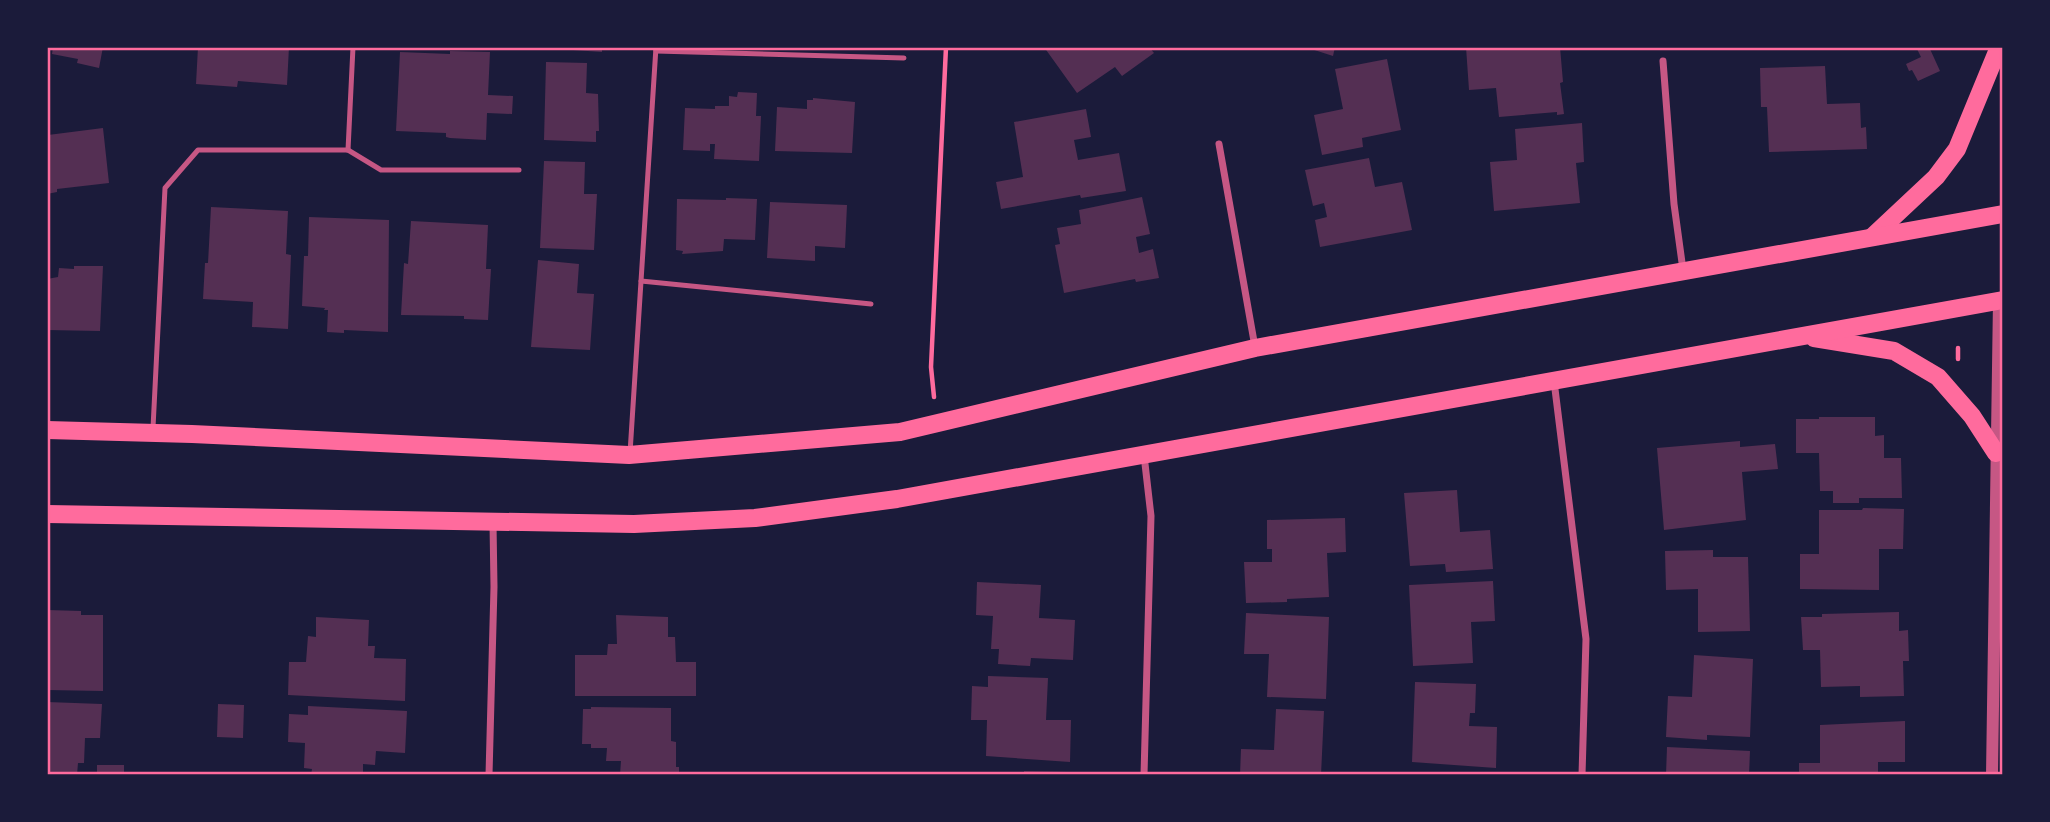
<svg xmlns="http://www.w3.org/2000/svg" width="2050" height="822" font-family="'Asap Condensed',sans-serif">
	<rect width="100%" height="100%" fill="#1b1b3a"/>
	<!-- building -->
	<g fill="#542f53">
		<path d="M53 47H103L99 68 77 63 78 59 52 54Z"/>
		<path d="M198 47H289L287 85 238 81 237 87 196 84Z"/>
		<path d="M558 47H602V52L558 49Z"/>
		<path d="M1044 47H1149L1154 53 1122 76 1115 67 1077 93Z"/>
		<path d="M1305 47H1335L1333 56Z"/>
		<path d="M1466 47H1560L1563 82 1560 83 1564 114 1557 115V112L1499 117 1496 88 1469 90Z"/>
		<path d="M1917 49H1930L1940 71 1918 81 1912 70 1909 71 1906 64 1921 57Z"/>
		<path d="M450 51 490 52 488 95 513 96 512 114 487 113 486 140 450 138 446 137V133L396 131 400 52 450 54Z"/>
		<path d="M1387 59 1401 130 1362 138 1363 147 1322 155 1314 115 1343 109 1335 69Z"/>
		<path d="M546 62 587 63 586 93 598 94 599 131H596V142L544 140Z"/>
		<path d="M1825 66 1827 104 1860 103 1861 128 1866 127 1867 149 1769 152 1767 107H1761L1760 68Z"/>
		<path d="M738 92 757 93 756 116H761L759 161 714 159 715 144H710V151L683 150 685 108 715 109V106H729V96L737 97Z"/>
		<path d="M813 98 855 102 852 153 775 151 777 107 807 109V100H813Z"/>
		<path d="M1086 109 1091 137 1074 140 1078 160 1119 153 1126 191 1081 198 1080 195 1001 209 996 182 1023 177 1014 122Z"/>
		<path d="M1582 123 1584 162 1576 163 1580 203 1494 211 1490 162 1517 160 1515 129Z"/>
		<path d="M103 128 109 183 57 189V192L47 194 48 135Z"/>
		<path d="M1369 158 1375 187 1402 182 1412 230 1320 247 1315 220 1327 217 1324 203 1313 206 1305 170Z"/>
		<path d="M544 161 585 162 584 194H597L594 250 540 248Z"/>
		<path d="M1142 197 1150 234 1136 237 1139 253 1153 249 1159 278 1136 282 1135 279 1064 293 1055 245 1060 244 1057 228 1081 224 1079 210Z"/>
		<path d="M726 198 757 199 755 240 724 239 723 251 682 254 683 251 676 250 677 199 726 200Z"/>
		<path d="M770 202 847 205 845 248 815 246V261L767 258Z"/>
		<path d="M211 207 288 211 286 254 291 255 288 329 252 327 253 302 203 299 205 263H208Z"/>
		<path d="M309 217 389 220 388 332 344 330V333L327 332 328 310H324L325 308 302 306 304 256H308Z"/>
		<path d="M411 221 488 225 486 269H491L488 320 464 319V316L401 315 404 263 408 264Z"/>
		<path d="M538 260 579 264 577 293 594 294 590 350 531 347Z"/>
		<path d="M74 266H103L100 331 47 330V279L58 277 59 268 74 269Z"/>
		<path d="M1819 417H1875V436L1884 435V458H1901L1902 498H1859V503H1833V491H1820L1819 453H1796V419H1819Z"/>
		<path d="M1740 441V447L1775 444 1778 469 1742 472 1746 520 1664 530 1657 448Z"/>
		<path d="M1457 490 1460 532 1490 530 1493 569 1446 572 1445 564 1410 566 1404 493Z"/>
		<path d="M1863 508 1904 509 1903 549H1879V590L1800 589V554H1819V510H1862Z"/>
		<path d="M1345 518 1346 552 1327 553 1329 597 1287 599V602L1246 603 1244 562H1272V549H1267V520Z"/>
		<path d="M1713 550V557H1748L1750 631 1698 632V589L1666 590 1665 551Z"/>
		<path d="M1493 581 1495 621 1471 622 1473 663 1413 666 1409 585Z"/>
		<path d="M977 582 1041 585 1039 618 1075 620 1073 660 1031 658 1030 666 998 664 999 649H991L993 616 976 615Z"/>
		<path d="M47 610 81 611V615H103V691L47 690Z"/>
		<path d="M1899 612V631L1908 630 1909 661H1903L1904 696 1860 697V686L1821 687 1820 650H1803L1801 617H1822V614Z"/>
		<path d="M1246 613 1329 617 1326 699 1267 697 1269 654H1244Z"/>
		<path d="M616 615 668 617V637H675L676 662H696V696H575V655H607L608 644H617Z"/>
		<path d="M316 617 369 620 368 646H375L374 658 406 659 405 701 288 695 289 662H306L308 636 316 637Z"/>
		<path d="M1694 655 1753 659 1750 737 1707 735V740L1666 737 1668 696 1692 697Z"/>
		<path d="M988 676 1048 678 1046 720H1071L1070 762 986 756 987 720H971L972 686 988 687Z"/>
		<path d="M1415 682 1476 684 1475 713H1470L1469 726 1497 727 1496 768 1412 762Z"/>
		<path d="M47 702 102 704 100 738H85L84 763H78L77 775H47Z"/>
		<path d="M218 704 244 705 243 738 217 737Z"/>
		<path d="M308 706 407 711 405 753 376 751 375 765 363 764V775H311L312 769 304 768 305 743 288 742 289 714 308 715Z"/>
		<path d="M591 707 671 708V741L676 742V767H679V775H620L621 761H606L607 748H591V744H582L583 709H591Z"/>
		<path d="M1276 709 1324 711 1321 775H1240L1241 749 1274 750Z"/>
		<path d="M1905 721V762H1878V775H1799V763H1820V725Z"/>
		<path d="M1667 747 1750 751 1749 775H1666Z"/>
		<rect x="97" y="765" width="27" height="10"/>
		<path d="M1024 771 1069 772V775H1024Z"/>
	</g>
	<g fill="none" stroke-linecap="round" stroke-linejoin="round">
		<!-- path -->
		<g stroke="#ff6b9d" stroke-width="4.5">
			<path d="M1958 348V359"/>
			<path d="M934 397 931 367 946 47"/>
		</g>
		<!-- service -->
		<g stroke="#c65784" stroke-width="5">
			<path d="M656 51 904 58"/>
			<path d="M348 150 353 47"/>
			<path d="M641 281 871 304"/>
			<path d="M153 428 165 188 198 150H348L381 170H519"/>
			<path d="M630 453 656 47"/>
		</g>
		<!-- minor -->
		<g stroke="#c65784" stroke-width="7">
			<path d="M1663 61 1674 204 1683 270"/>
			<path d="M1219 144 1255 347"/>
			<path d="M1554 381 1586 639 1582 775"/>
			<path d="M1144 455 1151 516 1144 775"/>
			<path d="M489 775 494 587 493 523"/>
		</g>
		<!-- tertiary -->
		<path stroke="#c65784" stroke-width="12" d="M1992 775 1999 300"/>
		<!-- primary -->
		<g stroke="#ff6b9d" stroke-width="18">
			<path d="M1872 237 1936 177 1957 149 1999 47"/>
			<path d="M1814 338 1894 351 1938 377 1972 416 1996 453"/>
			<path d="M47 430 192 434 629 455 900 432 1255 348 2003 214"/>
			<path d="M47 514 634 524 755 518 897 499 2003 300"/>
		</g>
	</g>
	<!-- border -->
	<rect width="2050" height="822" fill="none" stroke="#1b1b3a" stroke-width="98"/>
	<rect x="49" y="49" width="1952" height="724" fill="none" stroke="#ff6b9d" stroke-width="2.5"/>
</svg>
